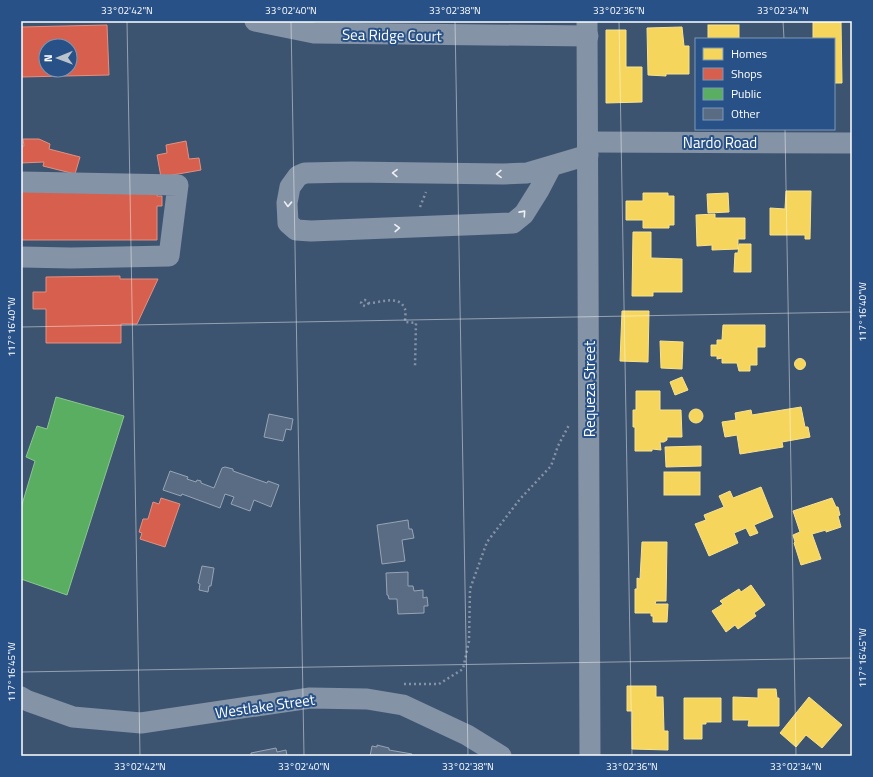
<svg xmlns="http://www.w3.org/2000/svg" width="873" height="777" font-family="'Titillium Web',sans-serif">
	<rect width="100%" height="100%" fill="#3d5471"/>
	<!-- homes -->
	<g fill="#f6d55c" stroke="#f9e28d">
		<path d="M813 21H841L842 83H834V39H813Z"/>
		<rect x="708" y="25" width="31" height="14"/>
		<path d="M682 27 684 46H689V74H666V76L648 75 647 28Z"/>
		<path d="M606 30H626V67H642V102L606 103Z"/>
		<path d="M786 191H811L810 239H805V235H770V208L785 209Z"/>
		<path d="M643 193H668V196H674V225H669V228H643V220H626V201H643Z"/>
		<path d="M728 193 729 212 708 213 707 194Z"/>
		<path d="M715 214V218H745V239H738V249L712 250V245L697 246 696 215Z"/>
		<path d="M633 232H651V258L682 259V292H653V296H632Z"/>
		<path d="M739 244H751V272H734L735 253H738Z"/>
		<path d="M622 311H649L648 362 620 361Z"/>
		<path d="M723 325H765V347H757V365H750V371H739L737 363H722V358L717 359V356H711V345H717V340H722Z"/>
		<path d="M660 341 683 342 682 369 661 368Z"/>
		<circle cx="800" cy="364" r="5.5"/>
		<path d="M682 377 688 390 675 395 670 382Z"/>
		<path d="M636 391H660V410H681L682 437H667V440L664 442H660L661 450 652 449V451H635V427H633V410H636Z"/>
		<path d="M801 407 805 427H808L810 437 782 442 783 447 740 454 737 435 725 437 722 422 736 420 735 413 751 410 752 415Z"/>
		<circle cx="696" cy="416" r="7"/>
		<path d="M701 446V466L666 467 665 447Z"/>
		<rect x="664" y="472" width="36" height="23"/>
		<path d="M761 487 773 517 754 525 758 533 750 536 746 528 734 533 738 543 709 556 695 524 706 520 704 515 724 507 719 496 730 491 733 498Z"/>
		<path d="M832 498 836 507H838L840 515 838 516 841 527 826 532V530L812 534 821 559 801 565 794 543 795 542 793 535 800 532 793 511Z"/>
		<path d="M642 542H667L666 601H656L655 604H668L667 622H653V616H651V613H635V589H637V578L640 579Z"/>
		<path d="M751 585 765 605 754 613 756 616 738 629 735 625 726 632 712 611 723 604 720 601 739 589 741 592Z"/>
		<path d="M627 686H656V697H663L664 731H668V750L632 749V711H627Z"/>
		<path d="M758 689H776L777 698H779V726H748L749 720H733V697L758 698Z"/>
		<path d="M809 697 842 725 822 748 806 735 796 747 780 733Z"/>
		<path d="M684 698H721V722H706V724H702V739H684Z"/>
	</g>
	<!-- shops -->
	<g fill="#d6604d" stroke="#e29082" fill-rule="evenodd">
		<path d="M107 25 109 75 21 77V27ZM46 46H70V70H46Z"/>
		<path d="M23 139H39L50 144 49 149 80 157 75 174 43 166 44 162 21 163V146H24Z"/>
		<path d="M186 141 189 159 199 158 201 170 161 177 157 155 167 153 166 145Z"/>
		<path d="M21 189 157 190V196H162V206H157V240H21Z"/>
		<path d="M120 276V279H158L137 324H121V343H46V309H33V292H46V277Z"/>
		<path d="M161 498 180 504 165 547 140 539 142 533 139 532 143 519H148L153 502 159 504Z"/>
	</g>
	<!-- public -->
	<path fill="#5aae61" stroke="#8cc690" d="M56 397 124 416 67 595 21 579V508L35 461 26 457 37 426 47 429Z"/>
	<!-- building -->
	<g fill="#5a6c83" stroke="#97a4b5">
		<path d="M269 414 293 419 291 430 286 429 283 441 264 437Z"/>
		<path d="M225 467 233 469V471L267 483 268 481 279 485 271 507 254 500 250 511 231 504 234 497 225 494 220 508 182 494 181 496 163 490 170 471 188 477 187 479 196 482 197 480 201 481V483L214 488 222 468Z"/>
		<path d="M408 520 409 529H412L414 538 402 540 405 561 382 564 377 525Z"/>
		<path d="M202 566 214 568 211 586H209L208 592 199 590 200 584 198 583Z"/>
		<path d="M408 572V586H413L414 591 423 590V598L427 597 428 606H424V613L398 614 397 599H389L388 595H387L386 573Z"/>
		<path d="M377 745 389 748V750L412 754 411 756H370L372 746 377 747Z"/>
		<path d="M276 748 277 752 286 750 287 756H251V753Z"/>
	</g>
	<g fill="none" stroke-linecap="round" stroke-linejoin="round">
		<!-- path -->
		<g stroke="#8493a6" stroke-width="2.5" stroke-dasharray="2 3" stroke-linecap="butt">
			<path d="M420 207 426 192"/>
			<path d="M369 303 365 306 362 305 361 303 362 301 365 300 369 303C381 303 399 294 405 309 406 313 405 319 405 322L416 323 415 366"/>
			<path d="M404 684H439L463 669 469 641 470 589 487 542 520 499 551 466 558 446 569 425"/>
		</g>
		<!-- minor -->
		<g stroke="#8493a6" stroke-width="21">
			<path d="M255 21 314 33 588 36"/>
			<path d="M587 21 590 756"/>
			<path d="M588 142 852 143"/>
			<path d="M551 167 539 190 524 214 513 223 311 231 296 230 288 223 287 203 290 187 298 176 305 173 352 172 503 174 527 173 588 155"/>
			<path d="M21 182 178 185 169 256 71 258 21 257"/>
			<path d="M21 697 28 701 73 717 141 723 310 698 367 699 403 705 467 735 501 756"/>
		</g>
	</g>
	<!-- one-way arrows -->
	<defs><path id="oneway-chevron" d="M-2-3.5L2.5 0L-2 3.5" fill="none" stroke-width="1.6" stroke-linecap="round" stroke-linejoin="round"/></defs>
	<g stroke="#edeff2">
		<use href="#oneway-chevron" transform="translate(395 173) rotate(-179)"/>
		<use href="#oneway-chevron" transform="translate(499 174) rotate(179)"/>
		<use href="#oneway-chevron" transform="translate(288 204) rotate(92)"/>
		<use href="#oneway-chevron" transform="translate(523 213) rotate(-48)"/>
		<use href="#oneway-chevron" transform="translate(397 228) rotate(-2)"/>
	</g>
	<!-- ticks -->
	<path fill="none" stroke="#fff" stroke-width="1" stroke-opacity="0.45" d="M127 21 140 756M291 21 304 756M455 21 468 756M619 21 632 756M783 21 784 39M785 129 796 756M21 327 852 312M21 672 852 658"/>
	<g text-anchor="middle" dominant-baseline="central" stroke-width="4" stroke-linejoin="round" paint-order="stroke">
		<!-- street labels -->
		<g font-size="15" fill="#fff" stroke="#275187">
			<text transform="translate(392 35) rotate(1)">Sea Ridge Court</text>
			<text x="720" y="142">Nardo Road</text>
			<text transform="translate(589 389) rotate(-90)">Requeza Street</text>
			<text transform="translate(265 706) rotate(-8)">Westlake Street</text>
		</g>
	</g>
	<!-- border -->
	<rect width="873" height="777" fill="none" stroke="#275187" stroke-width="44"/>
	<!-- legend -->
	<rect x="695" y="38" width="140" height="92" fill="#275187" stroke="#7d97b7"/>
	<rect x="703" y="48" width="20" height="12" fill="#f6d55c" stroke="#7d97b7"/>
	<text x="731" y="58" font-size="12" fill="#ffffff">Homes</text>
	<rect x="703" y="68" width="20" height="12" fill="#d6604d" stroke="#7d97b7"/>
	<text x="731" y="78" font-size="12" fill="#ffffff">Shops</text>
	<rect x="703" y="88" width="20" height="12" fill="#5aae61" stroke="#7d97b7"/>
	<text x="731" y="98" font-size="12" fill="#ffffff">Public</text>
	<rect x="703" y="108" width="20" height="12" fill="#5a6c83" stroke="#7d97b7"/>
	<text x="731" y="118" font-size="12" fill="#ffffff">Other</text>
	<!-- north arrow -->
	<g transform="translate(58 58) rotate(269)"><circle r="19" fill="#275187" stroke="#7d97b7"/>
	<path d="M0-3L7 15L0 10L-7 15Z" fill="#bbc3cd"/>
	<text y="-6" font-size="11" font-weight="bold" text-anchor="middle" fill="#ffffff">N</text>
	</g>
	<rect x="22" y="22" width="829" height="733" fill="none" stroke="#fff" stroke-width="1.5"/>
	<g font-size="10" text-anchor="middle" fill="#fff">
		<text x="127" y="14">33°02'42"N</text>
		<text x="291" y="14">33°02'40"N</text>
		<text x="455" y="14">33°02'38"N</text>
		<text x="619" y="14">33°02'36"N</text>
		<text x="783" y="14">33°02'34"N</text>
		<text transform="translate(862 312) rotate(-90)" y="4">117°16'40"W</text>
		<text transform="translate(11 327) rotate(-90)" y="4">117°16'40"W</text>
		<text transform="translate(862 658) rotate(-90)" y="4">117°16'45"W</text>
		<text transform="translate(11 672) rotate(-90)" y="4">117°16'45"W</text>
		<text x="140" y="770">33°02'42"N</text>
		<text x="304" y="770">33°02'40"N</text>
		<text x="468" y="770">33°02'38"N</text>
		<text x="632" y="770">33°02'36"N</text>
		<text x="796" y="770">33°02'34"N</text>
	</g>
</svg>
